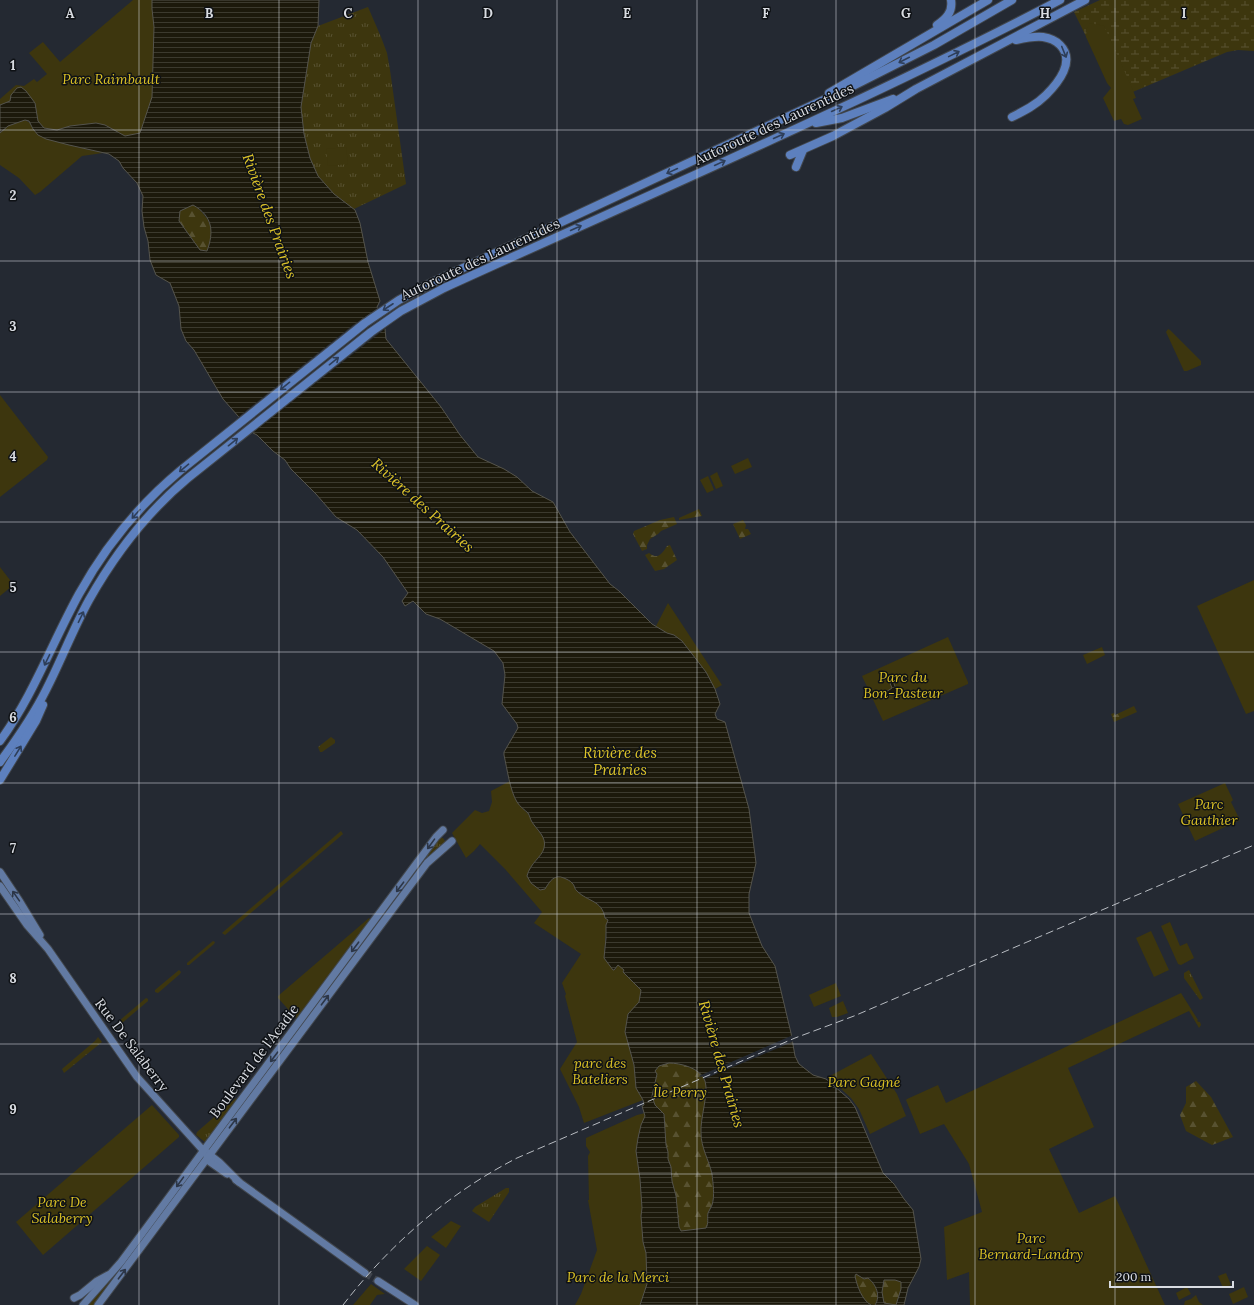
<svg xmlns="http://www.w3.org/2000/svg" width="1254" height="1305" font-family="Lora,serif">
	<defs>
		<pattern id="grass-tufts" width="24" height="20" patternUnits="userSpaceOnUse"><rect width="24" height="20" fill="#3d360e"/><path d="M3 7l-1-3M5 7V3M7 7l1-3M15 17l-1-3M17 17v-4M19 17l1-3" fill="none" stroke="#585231"/></pattern>
		<pattern id="forest-firs" width="22" height="20" patternUnits="userSpaceOnUse"><rect width="22" height="20" fill="#3d360e"/><path d="M5 1l3.5 6h-7zM16 11l3.5 6h-7z" fill="#585231"/></pattern>
		<pattern id="wetland-marsh" width="20" height="14" patternUnits="userSpaceOnUse"><rect width="20" height="14" fill="#3d360e"/><path d="M1 5h8M5 5V1M11 12h8M15 12V8" fill="none" stroke="#585231"/></pattern>
		<pattern id="water-rules" width="6" height="5" patternUnits="userSpaceOnUse"><rect width="6" height="5" fill="#1c190b"/><path d="M0 2.5h6" fill="none" stroke="#3c3a2e"/></pattern>
	</defs>
	<rect width="100%" height="100%" fill="#242932"/>
	<!-- grass -->
	<g fill="url(#grass-tufts)">
		<path d="M368 7 381 37 387 53 390 70 406 184 354 209 334 194 318 176 310 158 304 134 301 107 311 43 318 26Z"/>
		<path d="M331 737 335 740V743L322 752H320L318 747Z"/>
		<path d="M341 831 343 834 225 935 222 933Z"/>
		<path d="M439 838H443L446 843 428 858 426 856Z"/>
		<path d="M376 922 378 924 304 1024 302 1023Z"/>
		<path d="M213 941 215 942 214 944 189 965H187V963Z"/>
		<path d="M179 970 181 972 180 974 158 993 155 992V990Z"/>
		<path d="M1189 970 1203 998 1200 1000 1184 978V973Z"/>
		<path d="M146 998 148 999V1001L115 1029H112V1027Z"/>
		<path d="M98 1037 102 1042 64 1073 62 1069 95 1041Z"/>
		<path d="M236 1098 238 1100 209 1139 207 1138 206 1140 207 1141 205 1142 196 1135 197 1132Z"/>
		<path d="M199 1163 200 1164 105 1292 94 1305H90L89 1304 123 1265Z"/>
		<path d="M506 1188H509V1192L489 1222 472 1211 475 1207Z"/>
	</g>
	<!-- forest -->
	<g fill="url(#forest-firs)">
		<path d="M193 205C198 208 201 211 205 216 215 229 212 236 207 251L200 250 179 221 180 211Z"/>
		<path d="M699 509 702 516 679 520V518Z"/>
		<path d="M674 517 677 524 661 531 658 534 650 539 647 545V549L642 551 633 534 634 531 660 520Z"/>
		<path d="M743 520 746 525 745 529H748L751 534 740 539 733 524Z"/>
		<path d="M670 545 677 560 664 569 655 571 645 555 649 553C658 560 662 554 667 546Z"/>
		<path d="M1134 706 1137 712 1114 722 1111 714 1114 713 1115 715Z"/>
		<path d="M669 1063C680 1063 701 1068 705 1081 709 1094 701 1115 701 1130 701 1147 709 1158 712 1174 713 1180 713 1186 713 1192 713 1196 713 1201 712 1205 711 1207 709 1210 708 1213 707 1218 709 1223 706 1228L681 1231 679 1227 676 1196 672 1181 671 1167 668 1159V1152L666 1145 664 1114 655 1105 652 1096 657 1074 655 1071 659 1066Z"/>
		<path d="M1196 1081 1211 1097 1233 1137 1212 1145 1186 1131 1180 1115 1186 1103V1087Z"/>
		<path d="M856 1274 864 1279 868 1278C876 1284 881 1296 875 1305 862 1305 857 1286 855 1276Z"/>
		<path d="M884 1280H895L901 1282V1289L896 1305 884 1303 882 1292Z"/>
	</g>
	<!-- wetland -->
	<path fill="url(#wetland-marsh)" d="M1100 0H1254V51L1238 50 1227 52 1128 94 1117 99 1074 12Z"/>
	<!-- green -->
	<g fill="#3d360e">
		<path d="M133 0H155L156 98 141 133 125 136 96 123 70 126 57 130 44 128 38 121 35 103 11 95 10 101 0 105V99L16 85 24 86 34 79 37 82 47 74 29 53 43 42 60 62Z"/>
		<path d="M1090 23 1104 26 1132 88 1136 98 1133 99 1142 119 1128 125 1124 124 1121 119 1114 121 1103 98 1111 88 1107 83 1086 37 1087 28Z"/>
		<path d="M25 120 30 123 33 129 69 145 103 153 82 156 40 192 35 195 19 178 0 165V133L8 126Z"/>
		<path d="M346 147 348 164 328 166 326 149Z"/>
		<path d="M1168 329 1170 330 1201 361V365L1187 371H1184L1166 332Z"/>
		<path d="M0 395 48 457 47 460 0 497Z"/>
		<path d="M748 458 752 467 735 474 731 466Z"/>
		<path d="M717 472 723 486 716 489 710 476Z"/>
		<path d="M708 476 714 490 707 493 700 480Z"/>
		<path d="M0 567 13 584 12 586 0 596Z"/>
		<path d="M1254 580V711L1246 714 1197 606Z"/>
		<path d="M668 603 722 685 715 689 706 672 682 641 674 635 667 634 656 626Z"/>
		<path d="M948 637 968 682V684L883 721 862 676Z"/>
		<path d="M1102 647 1105 655 1087 664 1083 655Z"/>
		<path d="M510 781 517 802 529 815 532 822 545 840V847L543 852 532 865 545 889C550 881 554 874 564 878 566 879 571 881 572 883 575 885 574 889 577 891 588 902 602 900 605 918L608 920C605 930 605 947 604 958L615 970 618 964 625 970 623 972 641 990 639 1002 628 1015 625 1032 634 1065 636 1087 643 1100 584 1123 579 1107 560 1069 577 1042 565 996 566 994 562 983 581 954 534 923 542 912 505 869 480 844 474 851 466 858 452 833 475 810 482 813 489 811 492 802 491 791Z"/>
		<path d="M1225 783 1233 800 1231 802 1240 820 1195 841 1178 804Z"/>
		<path d="M369 918 372 921 301 1015 300 1014 299 1017 296 1018 278 998V996Z"/>
		<path d="M1170 922 1180 946 1187 943 1194 958 1181 965 1178 964 1161 926Z"/>
		<path d="M1151 931 1169 970 1154 977 1136 938Z"/>
		<path d="M836 983 841 996 814 1007 809 995Z"/>
		<path d="M1181 993 1198 1020 1197 1021 1199 1022H1200L1201 1025 1199 1028 1189 1011 1068 1068 1094 1127 1049 1149 1079 1213 1115 1196 1165 1305H970L969 1272 947 1280 944 1227 982 1212 969 1164 944 1124 920 1134 906 1100 907 1099 938 1085 946 1103Z"/>
		<path d="M843 1001 848 1013 837 1017H832L829 1008Z"/>
		<path d="M871 1054 897 1094 906 1116 870 1134 859 1109 851 1098 828 1077Z"/>
		<path d="M152 1105 179 1135V1137L43 1255 16 1222Z"/>
		<path d="M645 1113V1116L641 1125 638 1138 636 1151 640 1179 642 1208 641 1216 643 1242 646 1253 647 1284 640 1305H575L581 1294 597 1250 588 1200H589L588 1156 590 1152 586 1146V1138L637 1115Z"/>
		<path d="M451 1221 461 1226 446 1248 431 1237Z"/>
		<path d="M427 1246 440 1255 421 1281 404 1269Z"/>
		<path d="M1226 1273 1231 1285 1223 1288 1218 1276Z"/>
		<path d="M371 1284 385 1294 377 1295 370 1305H353Z"/>
		<path d="M1187 1287 1191 1294 1179 1300 1176 1293Z"/>
		<path d="M1244 1287 1248 1297 1233 1304 1229 1294Z"/>
		<path d="M1196 1295 1199 1302 1203 1305H1184L1185 1301 1191 1299Z"/>
	</g>
	<!-- water -->
	<g fill="url(#water-rules)" stroke="#55544c" fill-rule="evenodd">
		<path d="M152 0H319L318 26 311 43 301 107 304 134 310 158 318 176 334 194 355 210 360 223 368 262 380 301 377 307 385 329 386 339 441 407 460 435 478 457 504 469 517 477 532 491 553 502 570 532 610 584 619 591 652 624 667 633 674 635 682 641 706 672 715 689 720 704 715 714 717 719 725 722 749 809 756 863 749 894V913L762 946 775 966 791 1033 795 1056 799 1064 813 1075 826 1079 849 1099 855 1107 883 1173 894 1184 904 1199 913 1210 921 1259 919 1267 908 1288 904 1305H875C881 1296 876 1284 868 1278L864 1279 856 1274 855 1276C857 1286 862 1300 871 1305H640L647 1284 646 1253 643 1242 641 1216 642 1208 640 1179 636 1151 638 1138 641 1125 645 1116 642 1106 644 1105 643 1100 636 1088 634 1065 625 1032 628 1014 639 1002 641 990 623 972 624 970 618 965 614 970H613L604 958 606 938V925L608 920 605 918C602 900 588 902 577 891 574 889 575 885 572 883 571 881 566 879 564 878 554 874 550 881 545 889L540 890 531 883 527 876C530 863 542 857 544 848 547 837 537 830 532 822 530 819 530 816 528 813 525 810 520 807 517 802 510 791 507 768 504 755V752L518 728 517 724 502 704 505 675 503 663 494 651 440 619 426 614 413 601 405 606 402 601 408 593 383 557 357 530 336 517 316 494 291 469 285 460 273 451 257 435 253 433 223 399 194 350 186 341 181 329 179 306 170 283 156 275 150 260 148 241 144 227 142 211 143 196 137 183 123 168 119 161 109 154 69 145 46 139 38 135 33 129 29 121 25 120 8 126 0 133V105L10 101 11 95 17 88 21 87 26 91 35 103 38 121 44 128 57 130 70 126 96 123 105 125 125 136 140 133 152 97 154 27 152 9ZM193 205C213 216 214 232 207 251L200 250 179 221 180 211ZM669 1063C680 1063 701 1068 705 1081 709 1093 700 1118 701 1133 701 1148 709 1160 712 1174 713 1183 715 1196 712 1205 711 1208 709 1210 708 1213 707 1218 709 1223 706 1228L681 1231 679 1227 676 1196 672 1181 671 1167 668 1159V1152L666 1145 664 1114 655 1105 652 1096 657 1074 655 1071 659 1066ZM884 1280H895L901 1282V1289L896 1305 884 1303 882 1292Z"/>
		<path d="M891 676 898 694 887 696 886 692 892 688 888 678Z"/>
	</g>
	<!-- pier -->
	<g fill="#242932">
		<path d="M379 307 386 328 251 434 237 418 353 325Z"/>
		<path d="M793 1035 792 1037H794L795 1040 790 1043 704 1079 703 1076 700 1077 699 1076Z"/>
	</g>
	<g fill="none" stroke-linecap="round" stroke-linejoin="round">
		<!-- major-tunnel -->
		<path stroke="#3f444c" stroke-width="7" stroke-dasharray="7 3.5" stroke-linecap="butt" d="M365 1273 378 1281"/>
		<defs>
			<g id="major">
				<path d="M0 872 20 902 40 935"/>
				<path d="M0 886 27 925 48 949 137 1077 201 1148 219 1162 239 1182"/>
				<path d="M206 1154 210 1162 227 1174"/>
				<path d="M236 1180 365 1273"/>
				<path d="M378 1281 415 1305"/>
				<path d="M74 1298 80 1295 97 1281 108 1275"/>
				<path d="M83 1305 121 1262 436 837 443 830"/>
				<path d="M98 1305 427 863 452 841"/>
			</g>
			<g id="highway">
				<path d="M937 25C946 19 953 12 951 0"/>
				<path d="M829 93 988 0"/>
				<path d="M1012 117C1024 111 1036 105 1046 95 1058 83 1076 61 1060 45 1055 40 1050 38 1043 37 1034 36 1025 38 1016 40"/>
				<path d="M816 123 842 118 893 99"/>
				<path d="M790 155 833 136 885 108 916 89 1085 0"/>
				<path d="M796 167 803 150"/>
				<path d="M0 741C33 696 52 643 79 594 105 547 140 504 181 470L365 323 399 300 433 282 849 88 934 45 1012 0"/>
				<path d="M0 762C17 739 33 716 46 690 61 661 73 629 89 600 115 554 147 512 188 478L371 332 401 311 444 288C650 194 859 105 1060 0"/>
				<path d="M0 780 36 721 43 705"/>
			</g>
		</defs>
		<!-- major casing -->
		<use href="#major" stroke="#42474e" stroke-width="9"/>
		<!-- highway casing -->
		<use href="#highway" stroke="#42474e" stroke-width="10"/>
		<!-- major -->
		<use href="#major" stroke="#627aa3" stroke-width="7"/>
		<!-- highway -->
		<use href="#highway" stroke="#5d80be" stroke-width="8"/>
		<!-- rail -->
		<path stroke="#b8bcc2" stroke-width="1" stroke-dasharray="8 4" stroke-linecap="butt" d="M343 1305C390 1244 449 1193 517 1158L795 1038 854 1016 1254 845"/>
	</g>
	<!-- one-way arrows -->
	<defs><path id="oneway-shaft" d="M-6 0H5M1.5-3L5.5 0L1.5 3" fill="none" stroke-width="1.6" stroke-linecap="round" stroke-linejoin="round"/></defs>
	<g stroke="#2e3e59">
		<use href="#oneway-shaft" transform="translate(1064 52) rotate(68)"/>
		<use href="#oneway-shaft" transform="translate(954 54) rotate(-26)"/>
		<use href="#oneway-shaft" transform="translate(904 60) rotate(153)"/>
		<use href="#oneway-shaft" transform="translate(837 109) rotate(-25)"/>
		<use href="#oneway-shaft" transform="translate(779 136) rotate(-24)"/>
		<use href="#oneway-shaft" transform="translate(720 163) rotate(-25)"/>
		<use href="#oneway-shaft" transform="translate(672 171) rotate(155)"/>
		<use href="#oneway-shaft" transform="translate(576 228) rotate(-24)"/>
		<use href="#oneway-shaft" transform="translate(388 307) rotate(147)"/>
		<use href="#oneway-shaft" transform="translate(334 361) rotate(-39)"/>
		<use href="#oneway-shaft" transform="translate(285 386) rotate(141)"/>
		<use href="#oneway-shaft" transform="translate(233 442) rotate(-39)"/>
		<use href="#oneway-shaft" transform="translate(184 468) rotate(140)"/>
		<use href="#oneway-shaft" transform="translate(136 514) rotate(132)"/>
		<use href="#oneway-shaft" transform="translate(81 617) rotate(-64)"/>
		<use href="#oneway-shaft" transform="translate(47 660) rotate(116)"/>
		<use href="#oneway-shaft" transform="translate(18 751) rotate(-58)"/>
	</g>
	<g stroke="#2c3647">
		<use href="#oneway-shaft" transform="translate(431 844) rotate(126)"/>
		<use href="#oneway-shaft" transform="translate(400 887) rotate(127)"/>
		<use href="#oneway-shaft" transform="translate(16 896) rotate(-125)"/>
		<use href="#oneway-shaft" transform="translate(355 947) rotate(127)"/>
		<use href="#oneway-shaft" transform="translate(325 1000) rotate(-53)"/>
		<use href="#oneway-shaft" transform="translate(274 1057) rotate(127)"/>
		<use href="#oneway-shaft" transform="translate(233 1123) rotate(-53)"/>
		<use href="#oneway-shaft" transform="translate(180 1182) rotate(126)"/>
		<use href="#oneway-shaft" transform="translate(122 1274) rotate(-53)"/>
	</g>
	<!-- grid -->
	<path fill="none" stroke="#d9dce2" stroke-width="1" stroke-opacity="0.55" d="M139 0V1305M279 0V1305M418 0V1305M557 0V1305M697 0V1305M836 0V1305M975 0V1305M1115 0V1305M0 130H1254M0 261H1254M0 392H1254M0 522H1254M0 652H1254M0 783H1254M0 914H1254M0 1044H1254M0 1174H1254"/>
	<g text-anchor="middle" dominant-baseline="central" stroke-width="3" stroke-linejoin="round" paint-order="stroke">
		<!-- park labels -->
		<g font-size="14" font-style="italic" fill="#dbc125" stroke="#0f1216">
			<text x="111" y="79">Parc Raimbault</text>
			<text x="903" y="677">Parc du<tspan x="903" dy="16">Bon-Pasteur</tspan></text>
			<text x="1209" y="804">Parc<tspan x="1209" dy="16">Gauthier</tspan></text>
			<text x="600" y="1063">parc des<tspan x="600" dy="16">Bateliers</tspan></text>
			<text x="864" y="1082">Parc Gagné</text>
			<text x="680" y="1092">Île Perry</text>
			<text x="62" y="1202">Parc De<tspan x="62" dy="16">Salaberry</tspan></text>
			<text x="1031" y="1238">Parc<tspan x="1031" dy="16">Bernard-Landry</tspan></text>
			<text x="618" y="1277">Parc de la Merci</text>
		</g>
		<!-- street labels -->
		<g font-size="14" fill="#d9dce2" stroke="#0f1216">
			<text transform="translate(774 124) rotate(-25)">Autoroute des Laurentides</text>
			<text transform="translate(480 259) rotate(-25)">Autoroute des Laurentides</text>
			<text transform="translate(132 1045) rotate(53)">Rue De Salaberry</text>
			<text transform="translate(254 1061) rotate(-53)">Boulevard de l'Acadie</text>
		</g>
		<!-- water labels -->
		<g font-size="15" font-style="italic" fill="#ddc42a" stroke="#0f1216">
			<text transform="translate(270 216) rotate(70)">Rivière des Prairies</text>
			<text transform="translate(423 505) rotate(42)">Rivière des Prairies</text>
			<text x="620" y="752">Rivière des<tspan x="620" dy="17">Prairies</tspan></text>
			<text transform="translate(722 1064) rotate(74)">Rivière des Prairies</text>
		</g>
	</g>
	<g font-size="13" text-anchor="middle" font-weight="bold" fill="#d9dce2" stroke="#0f1216" stroke-width="3" stroke-linejoin="round" paint-order="stroke">
		<text x="70" y="18">A</text>
		<text x="209" y="18">B</text>
		<text x="348" y="18">C</text>
		<text x="488" y="18">D</text>
		<text x="627" y="18">E</text>
		<text x="766" y="18">F</text>
		<text x="906" y="18">G</text>
		<text x="1045" y="18">H</text>
		<text x="1184" y="18">I</text>
		<text x="13" y="70">1</text>
		<text x="13" y="200">2</text>
		<text x="13" y="331">3</text>
		<text x="13" y="461">4</text>
		<text x="13" y="592">5</text>
		<text x="13" y="722">6</text>
		<text x="13" y="853">7</text>
		<text x="13" y="983">8</text>
		<text x="13" y="1114">9</text>
	</g>
	<!-- scale -->
	<path d="M1110 1281v6h123v-6" fill="none" stroke="#d9dce2" stroke-width="2"/>
	<text x="1116" y="1281" font-size="12" fill="#d9dce2" stroke="#0f1216" stroke-width="3" paint-order="stroke">200 m</text>
</svg>
